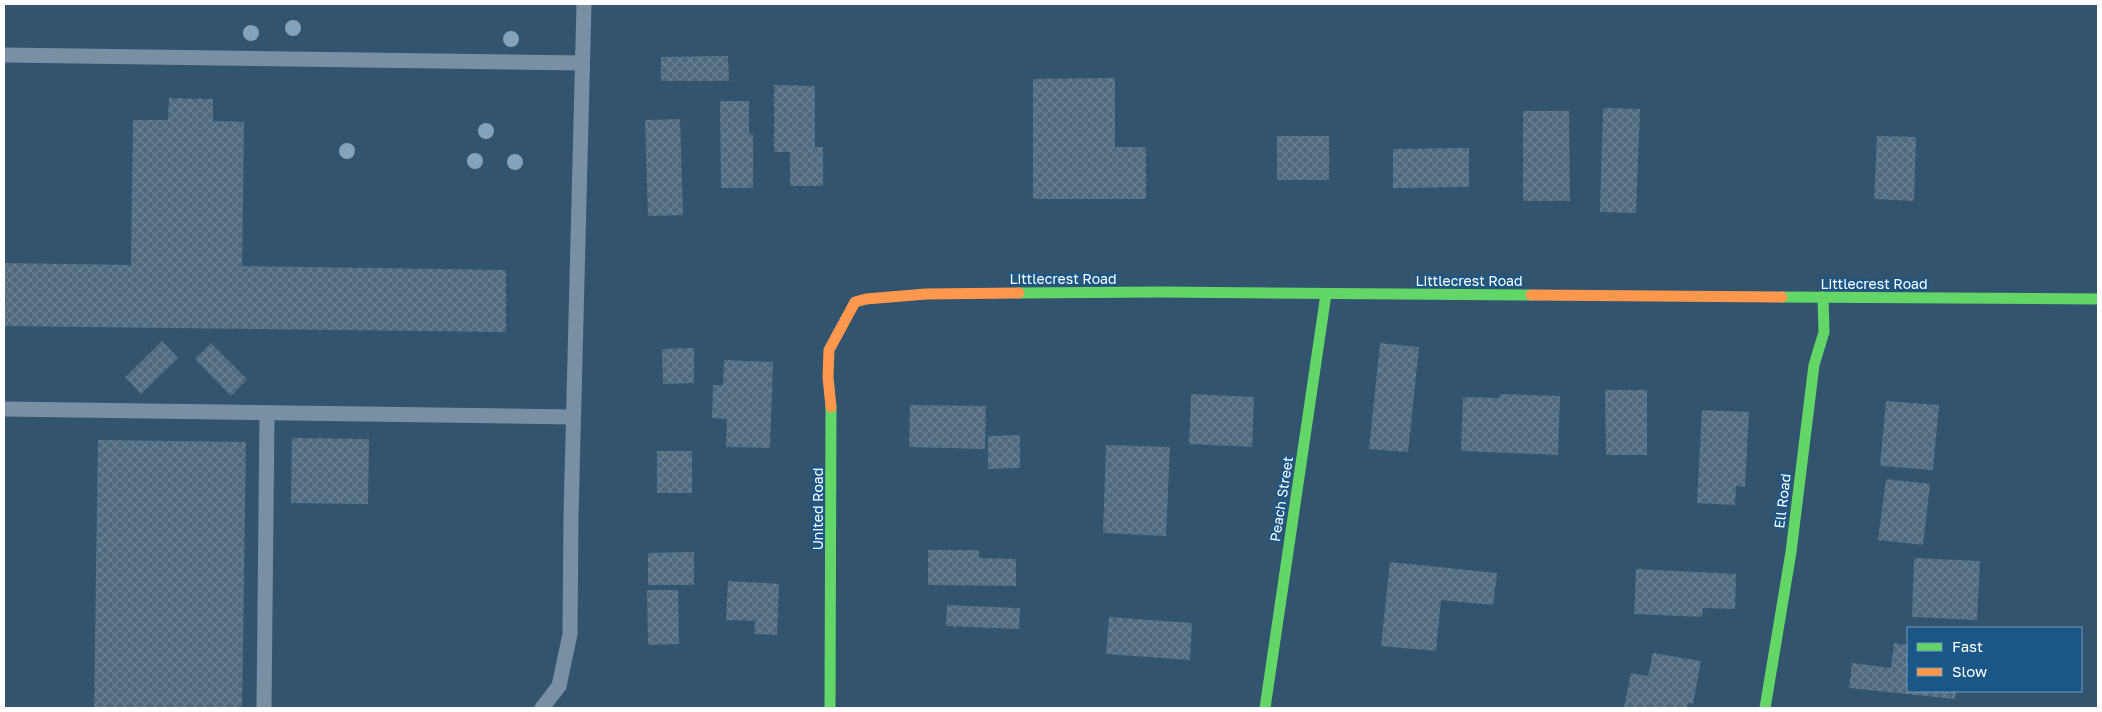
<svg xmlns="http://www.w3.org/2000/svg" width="2102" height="712" font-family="'Golos Text',sans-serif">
	<defs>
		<pattern id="building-cross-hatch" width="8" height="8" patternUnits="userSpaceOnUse" patternTransform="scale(1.25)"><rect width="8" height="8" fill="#4f6a7f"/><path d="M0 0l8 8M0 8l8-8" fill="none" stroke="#698092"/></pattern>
	</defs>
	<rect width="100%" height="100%" fill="#32546e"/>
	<!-- building -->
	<g fill="url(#building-cross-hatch)">
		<path d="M728 56 729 81H661V57Z"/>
		<path d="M1115 78V147H1146V199H1033V79Z"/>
		<path d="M774 85 815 86V147H823V186H790V152H774Z"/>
		<path d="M169 98 213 99V121L244 122 242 266 506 270V332L4 326V263L131 265 133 120H168Z"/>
		<path d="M720 101H749V134H753V188H721Z"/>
		<path d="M1603 108 1640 109 1636 213 1600 212Z"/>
		<path d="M1523 111H1569L1570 201H1523Z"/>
		<path d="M680 119 683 215 648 216 645 120Z"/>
		<rect x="1277" y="136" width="52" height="44"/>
		<path d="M1877 136 1916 137 1914 201 1874 199Z"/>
		<path d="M1469 148V187L1393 188V149Z"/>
		<path d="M162 341 178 358 141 394 125 377Z"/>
		<path d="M211 343 247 379 231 396 195 359Z"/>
		<path d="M1380 343 1419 347 1408 452 1369 449Z"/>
		<path d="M694 348V383L663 384 662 349Z"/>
		<path d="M724 360 773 362 770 448 726 447 727 419 712 418 713 385H723Z"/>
		<path d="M1605 390H1647V455H1606Z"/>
		<path d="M1191 394 1254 397 1252 447 1189 444Z"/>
		<path d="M1500 394 1560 396 1558 455 1461 451 1463 397 1500 398Z"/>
		<path d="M1886 401 1939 405 1933 470 1880 466Z"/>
		<path d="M910 405 986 406 985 449 909 447Z"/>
		<path d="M1702 410 1749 412 1745 487 1736 486 1735 505 1697 503Z"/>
		<path d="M1020 435V468L988 469V436Z"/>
		<path d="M292 438 369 439 368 504 291 503Z"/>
		<path d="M98 440 246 442 242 708H94Z"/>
		<path d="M1106 445 1170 447 1166 536 1103 533Z"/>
		<rect x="657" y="451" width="35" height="42"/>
		<path d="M1886 479 1930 484 1923 545 1878 540Z"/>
		<path d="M928 550H979V558L1016 559V586L928 585Z"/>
		<path d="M694 552V585H648V553Z"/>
		<path d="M1914 558 1980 561 1977 620 1912 617Z"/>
		<path d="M1390 562 1497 573 1493 605 1441 600 1436 651 1381 646Z"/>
		<path d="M1636 569 1736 574 1735 609 1703 608 1702 617 1634 614Z"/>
		<path d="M728 581 779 584 777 635 754 634 755 621 726 620Z"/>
		<path d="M647 590H678L679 644 648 645Z"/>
		<path d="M947 605 1020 608 1019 629 946 626Z"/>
		<path d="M1109 617 1192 623 1190 660 1106 654Z"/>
		<path d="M1894 643 1908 645V691H1956L1955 699 1849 688 1852 663 1891 668Z"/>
		<path d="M1653 653 1701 661 1693 704 1688 703 1687 708H1624L1631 673 1648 676Z"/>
	</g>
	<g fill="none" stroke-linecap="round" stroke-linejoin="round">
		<!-- lane -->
		<g stroke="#7990a4" stroke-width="15">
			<path d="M4 55 582 63"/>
			<path d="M4 409 573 417"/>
			<path d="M264 708 267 413"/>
			<path d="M542 708 559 686 570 634 571 516 584 4"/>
		</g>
		<!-- fast -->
		<g stroke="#63d668" stroke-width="11">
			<path d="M1019 293 1159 292 1531 295"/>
			<path d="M1782 297 2098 299"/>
			<path d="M830 708 831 407"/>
			<path d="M1265 708 1326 294"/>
			<path d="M1765 708 1791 552 1814 365 1824 332 1823 297"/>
		</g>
		<!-- slow -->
		<g stroke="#ff974d" stroke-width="11">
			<path d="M1531 295 1782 297"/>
			<path d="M831 407 828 377 829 350 855 302 866 299 926 294 1019 293"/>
		</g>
	</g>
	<!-- trees -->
	<g fill="#84a3ba">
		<circle cx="293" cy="28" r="8"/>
		<circle cx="251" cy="33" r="8"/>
		<circle cx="511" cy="39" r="8"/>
		<circle cx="486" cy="131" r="8"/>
		<circle cx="347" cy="151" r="8"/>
		<circle cx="475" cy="161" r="8"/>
		<circle cx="515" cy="162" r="8"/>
	</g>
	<g text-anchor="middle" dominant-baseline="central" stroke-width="4" stroke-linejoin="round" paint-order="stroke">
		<!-- street labels -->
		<g font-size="14" fill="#fff" stroke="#1a5787">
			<text x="1063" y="278">Littlecrest Road</text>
			<text x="1469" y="280">Littlecrest Road</text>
			<text x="1874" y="283">Littlecrest Road</text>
			<text transform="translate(1281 499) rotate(-81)">Peach Street</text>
			<text transform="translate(1782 501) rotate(-83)">Ell Road</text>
			<text transform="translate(817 509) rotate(-90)">United Road</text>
		</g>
	</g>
	<!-- border -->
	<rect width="2102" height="712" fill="none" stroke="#ffffff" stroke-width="10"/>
	<!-- legend -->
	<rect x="1907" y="627" width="175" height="65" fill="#1a5787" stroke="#769ab7"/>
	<rect x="1917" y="643" width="25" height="8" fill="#63d668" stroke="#769ab7"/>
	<text x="1952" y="652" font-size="15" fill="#ffffff">Fast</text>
	<rect x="1917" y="668" width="25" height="8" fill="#ff974d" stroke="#769ab7"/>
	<text x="1952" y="677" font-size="15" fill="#ffffff">Slow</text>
</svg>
